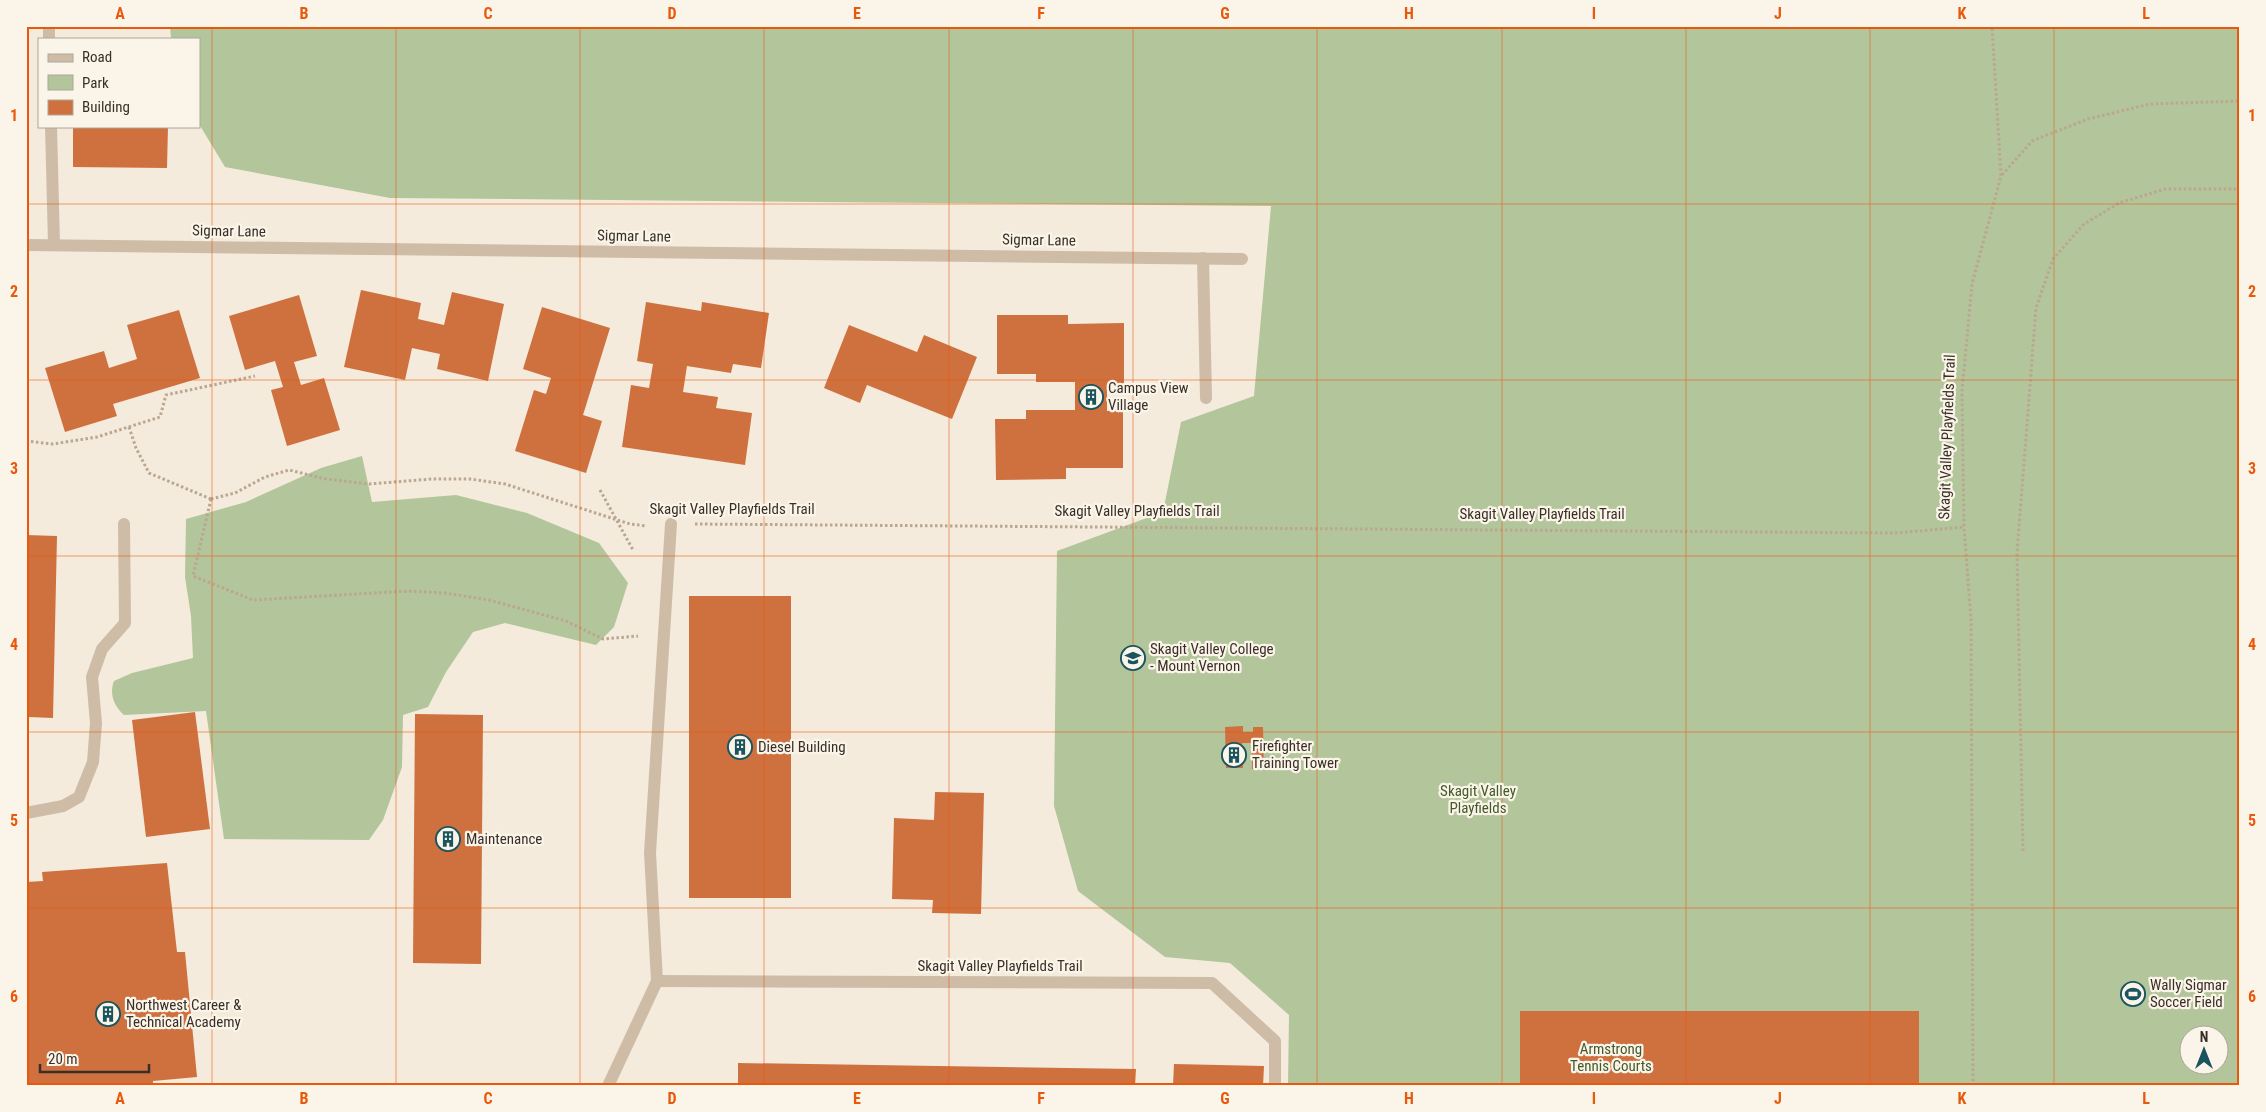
<svg xmlns="http://www.w3.org/2000/svg" width="2266" height="1112" font-family="'Roboto Condensed',sans-serif">
	<rect width="100%" height="100%" fill="#f4ebdc"/>
	<!-- green -->
	<g fill="#b3c59b" fill-rule="evenodd">
		<path d="M170 26H2240V1086H1288L1289 1015 1230 963 1165 957 1078 891 1054 806 1057 551 1163 512 1181 422 1254 396 1271 206 390 198 225 167 199 124V39H171ZM2188 1034H2218V1064H2188Z"/>
		<path d="M362 456 372 502 456 495 527 513 599 543 628 583 614 627 596 645 505 623 473 632 446 672 428 707 403 715 402 767 383 820 369 840 224 839 206 711 124 715C114 706 109 694 114 681L132 673 193 658 191 616 185 577 186 519 246 502 321 468Z"/>
	</g>
	<!-- building -->
	<g fill="#cf703f">
		<path d="M73 126H168L167 168 73 167Z"/>
		<path d="M361 290 421 303 418 319 444 325 452 292 504 304 488 381 437 369 440 354 412 348 405 380 344 367Z"/>
		<path d="M299 295 317 356 294 362 301 385 324 378 340 430 287 446 271 390 283 387 275 361 245 370 229 316Z"/>
		<path d="M646 302 701 311 702 302 769 313 761 368 733 364 731 373 687 366 683 392 718 397 716 408 752 413 745 465 622 447 631 385 649 388 653 364 637 361Z"/>
		<path d="M542 307 610 328 583 415 602 421 586 473 515 451 534 390 546 394 551 378 523 369Z"/>
		<path d="M179 310 200 378 113 404 117 416 65 432 45 368 104 351 109 368 137 359 127 325Z"/>
		<path d="M997 315H1068V324L1124 323V385H1107V411H1123V468H1066V479L996 480 995 419H1026V410H1075V382H1036V374H997Z"/>
		<path d="M849 325 917 352 924 335 977 357 952 419 867 385 860 403 824 388Z"/>
		<path d="M26 535 57 536 53 718 28 717V726H26Z"/>
		<rect x="689" y="596" width="102" height="302"/>
		<path d="M195 712 210 829 146 837 132 720Z"/>
		<path d="M415 714 483 715 481 964 413 963Z"/>
		<path d="M1243 726V732H1253V727H1263L1264 768 1252 769V743H1242L1243 768H1226L1225 727Z"/>
		<path d="M935 792 984 793 981 914 932 913 933 900 892 899 894 818 934 820Z"/>
		<path d="M167 863 177 952H185L197 1077 153 1081V1086H26V882L43 881 42 872Z"/>
		<rect x="1520" y="1011" width="399" height="75"/>
		<path d="M738 1063 1136 1069 1135 1086H738Z"/>
		<path d="M1174 1064 1264 1066 1263 1086H1173Z"/>
	</g>
	<g fill="none" stroke-linecap="round" stroke-linejoin="round">
		<!-- path -->
		<g stroke="#baa691" stroke-width="3" stroke-dasharray="2.5 2.5" stroke-linecap="butt">
			<path d="M2002 175 2032 141 2088 119 2150 104 2240 101"/>
			<path d="M129 427 136 448 149 473 211 499"/>
			<path d="M26 441 53 444 97 437 160 417 166 395 255 376"/>
			<path d="M600 490 633 550"/>
			<path d="M211 499 235 493 265 477 289 470 326 479 369 484 432 479H470L505 484 630 524 647 526"/>
			<path d="M211 499 193 576 253 600 409 591 445 593 489 600 566 621 603 639 638 636"/>
			<path d="M695 524 1896 533 1964 527"/>
			<path d="M2023 851 2017 553 2036 308 2053 259 2084 224 2119 203 2165 189H2240"/>
			<path d="M1973 1086 1971 619 1964 527 1962 391 1972 284 2001 176 1992 26"/>
		</g>
		<!-- minor -->
		<g stroke="#cebca7" stroke-width="12">
			<path d="M49 26V39"/>
			<path d="M51 126 54 245"/>
			<path d="M26 245 1242 259"/>
			<path d="M1203 258 1206 398"/>
			<path d="M26 813 63 806 79 797 93 762 96 723 92 677 102 649 125 623 124 524"/>
			<path d="M657 981 1212 983 1275 1041V1086"/>
			<path d="M608 1086 657 981 650 853 671 524"/>
		</g>
	</g>
	<!-- grid -->
	<path fill="none" stroke="#e8590c" stroke-width="1" stroke-opacity="0.55" d="M212 26V1086M396 26V1086M580 26V1086M764 26V1086M949 26V1086M1133 26V1086M1317 26V1086M1502 26V1086M1686 26V1086M1870 26V1086M2054 26V1086M26 204H2240M26 380H2240M26 556H2240M26 732H2240M26 908H2240"/>
	<!-- icons -->
	<defs>
		<symbol id="building-ring" viewBox="-11 -11 22 22"><circle r="9.5" fill="#fbf5e9" stroke="#1a545f" stroke-width="1.5"/><path d="M-4-6H4V6H1V3H-1V6H-4ZM-2.5-4.3h1.7v1.8h-1.7ZM.8-4.3h1.7v1.8H.8ZM-2.5-1h1.7V.8h-1.7ZM.8-1h1.7V.8H.8Z" fill="#1a545f"/></symbol>
		<symbol id="university-ring" viewBox="-11 -11 22 22"><circle r="9.5" fill="#fbf5e9" stroke="#1a545f" stroke-width="1.5"/><path d="M0-5L7-2L0 1L-7-2ZM-4 1L0 2.5L4 1V4Q0 6-4 4Z" fill="#1a545f"/></symbol>
		<symbol id="stadium-ring" viewBox="-11 -11 22 22"><circle r="9.5" fill="#fbf5e9" stroke="#1a545f" stroke-width="1.5"/><path d="M0-5a6.5 5 0 1 0 0 10a6.5 5 0 1 0 0-10ZM-3.5-1.8h7v3.6h-7Z" fill="#1a545f"/></symbol>
	</defs>
	<g fill-rule="evenodd">
		<use href="#building-ring" x="1077" y="383" width="28" height="28"/>
		<use href="#university-ring" x="1119" y="644" width="28" height="28"/>
		<use href="#building-ring" x="726" y="733" width="28" height="28"/>
		<use href="#building-ring" x="1220" y="741" width="28" height="28"/>
		<use href="#building-ring" x="434" y="825" width="28" height="28"/>
		<use href="#stadium-ring" x="2119" y="980" width="28" height="28"/>
		<use href="#building-ring" x="94" y="1000" width="28" height="28"/>
	</g>
	<g text-anchor="middle" dominant-baseline="central" stroke-width="4.5" stroke-linejoin="round" paint-order="stroke">
		<!-- street labels -->
		<g font-size="15" fill="#392f28" stroke="#fbf5e9">
			<text transform="translate(229 231) rotate(1)">Sigmar Lane</text>
			<text transform="translate(634 236) rotate(1)">Sigmar Lane</text>
			<text transform="translate(1039 240) rotate(1)">Sigmar Lane</text>
			<text transform="translate(1947 437) rotate(-88)">Skagit Valley Playfields Trail</text>
			<text x="732" y="509">Skagit Valley Playfields Trail</text>
			<text x="1137" y="511">Skagit Valley Playfields Trail</text>
			<text x="1542" y="514">Skagit Valley Playfields Trail</text>
			<text x="1000" y="966">Skagit Valley Playfields Trail</text>
		</g>
		<!-- poi labels -->
		<g font-size="15" fill="#392f28" stroke="#fbf5e9" text-anchor="start">
			<text x="1108" y="388">Campus View<tspan x="1108" dy="17">Village</tspan></text>
			<text x="1150" y="649">Skagit Valley College<tspan x="1150" dy="17">- Mount Vernon</tspan></text>
			<text x="1252" y="746">Firefighter<tspan x="1252" dy="17">Training Tower</tspan></text>
			<text x="758" y="747">Diesel Building</text>
			<text x="466" y="839">Maintenance</text>
			<text x="2150" y="985">Wally Sigmar<tspan x="2150" dy="17">Soccer Field</tspan></text>
			<text x="126" y="1005">Northwest Career &amp;<tspan x="126" dy="17">Technical Academy</tspan></text>
		</g>
		<!-- park labels -->
		<g font-size="15" fill="#445a2a" stroke="#fbf5e9">
			<text x="1478" y="791">Skagit Valley<tspan x="1478" dy="17">Playfields</tspan></text>
			<text x="1611" y="1049">Armstrong<tspan x="1611" dy="17">Tennis Courts</tspan></text>
		</g>
	</g>
	<!-- border -->
	<rect width="2266" height="1112" fill="none" stroke="#fbf5e9" stroke-width="55"/>
	<!-- legend -->
	<rect x="38" y="38" width="162" height="90" fill="#fbf5e9" stroke="#ada69c"/>
	<rect x="48" y="54" width="25" height="8" fill="#cebca7" stroke="#ada69c"/>
	<text x="82" y="62" font-size="15" fill="#392f28">Road</text>
	<rect x="48" y="75" width="25" height="15" fill="#b3c59b" stroke="#ada69c"/>
	<text x="82" y="88" font-size="15" fill="#392f28">Park</text>
	<rect x="48" y="100" width="25" height="15" fill="#cf703f" stroke="#ada69c"/>
	<text x="82" y="112" font-size="15" fill="#392f28">Building</text>
	<!-- north arrow -->
	<g transform="translate(2204 1050)"><circle r="24" fill="#fbf5e9" stroke="#ada69c"/>
	<path d="M0-4L9 19L0 12L-9 19Z" fill="#1a545f"/>
	<text y="-8" font-size="14" font-weight="bold" text-anchor="middle" fill="#392f28">N</text>
	</g>
	<!-- scale -->
	<path d="M40 1064v8h109v-8" fill="none" stroke="#392f28" stroke-width="2.5"/>
	<text x="48" y="1064" font-size="15" fill="#392f28" stroke="#fbf5e9" stroke-width="4" paint-order="stroke">20 m</text>
	<rect x="28" y="28" width="2210" height="1056" fill="none" stroke="#e8590c" stroke-width="2"/>
	<g font-size="16" text-anchor="middle" font-weight="bold" fill="#e8590c">
		<text x="120" y="19">A</text>
		<text x="304" y="19">B</text>
		<text x="488" y="19">C</text>
		<text x="672" y="19">D</text>
		<text x="857" y="19">E</text>
		<text x="1041" y="19">F</text>
		<text x="1225" y="19">G</text>
		<text x="1409" y="19">H</text>
		<text x="1594" y="19">I</text>
		<text x="1778" y="19">J</text>
		<text x="1962" y="19">K</text>
		<text x="2146" y="19">L</text>
		<text x="14" y="121">1</text>
		<text x="2252" y="121">1</text>
		<text x="14" y="297">2</text>
		<text x="2252" y="297">2</text>
		<text x="14" y="474">3</text>
		<text x="2252" y="474">3</text>
		<text x="14" y="650">4</text>
		<text x="2252" y="650">4</text>
		<text x="14" y="826">5</text>
		<text x="2252" y="826">5</text>
		<text x="14" y="1002">6</text>
		<text x="2252" y="1002">6</text>
		<text x="120" y="1104">A</text>
		<text x="304" y="1104">B</text>
		<text x="488" y="1104">C</text>
		<text x="672" y="1104">D</text>
		<text x="857" y="1104">E</text>
		<text x="1041" y="1104">F</text>
		<text x="1225" y="1104">G</text>
		<text x="1409" y="1104">H</text>
		<text x="1594" y="1104">I</text>
		<text x="1778" y="1104">J</text>
		<text x="1962" y="1104">K</text>
		<text x="2146" y="1104">L</text>
	</g>
</svg>
